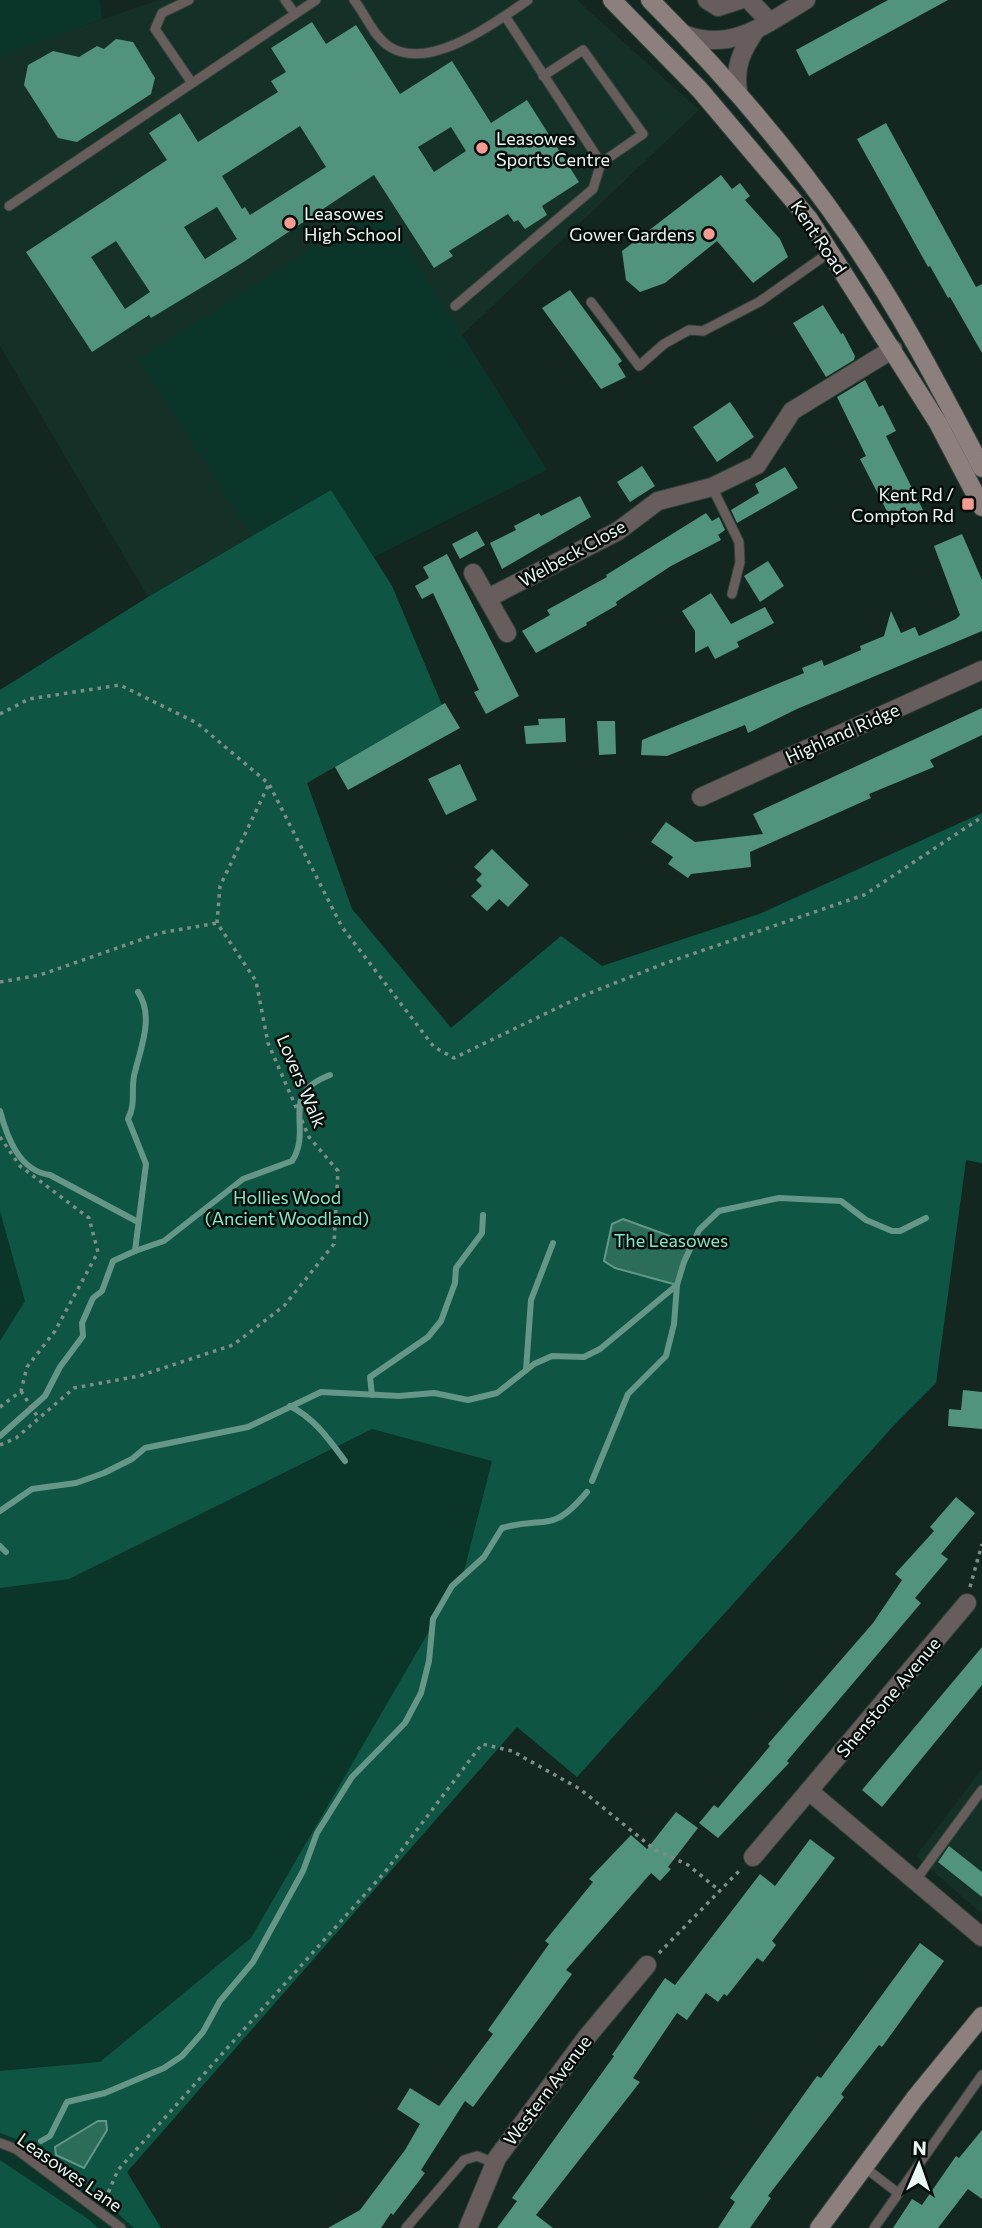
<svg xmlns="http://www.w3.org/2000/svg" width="982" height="2228" font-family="Commissioner,sans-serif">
	<rect width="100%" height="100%" fill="#142620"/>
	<!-- built -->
	<g fill="#153027">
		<path d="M159 0H577L699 110 462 335 547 470 331 491 148 597 0 346V54Z"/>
		<path d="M982 1769V1914L916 1856Z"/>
	</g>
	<!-- green -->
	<g fill="#0b3529">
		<path d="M0 0H100L102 19 0 57Z"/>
		<path d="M380 204 547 470 374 557 392 586 442 705 307 782 352 909 452 1028 561 936 602 966 759 914 982 813V1163L966 1160 936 1383 896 1423 577 1777 517 1727 127 2172 161 2228H0V690L148 597 252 536 138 360Z"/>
	</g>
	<!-- forest -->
	<g fill="#0e5643" fill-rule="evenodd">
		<path d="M331 490 392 586 442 705 307 783 352 909 451 1028 561 936 602 966 759 914 982 813V1163L966 1160 936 1383 896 1423 577 1777 517 1727 127 2172 161 2228H134L46 2150 0 2133V2071L100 2062 251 1938 464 1571 492 1461 372 1429 69 1579 0 1588V1341L25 1301 0 1211V690L148 597ZM623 1219 692 1244 677 1285Z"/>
		<path d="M0 2160 88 2219 98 2228H0Z"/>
	</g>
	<!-- water -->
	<g fill="#2b6d59" stroke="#659687" stroke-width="2">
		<path d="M623 1219 692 1244 677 1285 615 1268 604 1261 612 1224Z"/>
		<path d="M98 2121H106L107 2130 84 2168 56 2155 55 2147Z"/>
	</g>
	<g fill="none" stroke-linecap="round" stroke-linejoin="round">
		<!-- stream -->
		<g stroke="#659687" stroke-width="6">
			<path d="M0 1111C7 1137 19 1171 50 1175L138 1222"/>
			<path d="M135 1251 164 1241 243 1179 292 1161C314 1127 277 1095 330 1075"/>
			<path d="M526 1370 531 1300 553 1243"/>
			<path d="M372 1395 370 1377 428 1337 441 1321 455 1283 456 1268 482 1233 483 1215"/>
			<path d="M290 1406C315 1419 328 1438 345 1461"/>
			<path d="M0 1436 45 1396 60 1367 83 1336 82 1323 93 1298 102 1291 113 1261 135 1251 146 1164 128 1119C136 1104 131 1091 134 1076 140 1049 155 1017 138 992"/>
			<path d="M592 1481 628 1394 666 1356 674 1324 677 1285"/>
			<path d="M0 1511 32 1489 76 1483 104 1473 132 1459 145 1448 248 1427 321 1392 399 1396 434 1393 468 1400 497 1393 534 1364 552 1356 584 1357 600 1349 677 1285 684 1262 699 1230 719 1211 779 1198 841 1201 866 1220 892 1231H900L926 1218"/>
			<path d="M0 1546 6 1552"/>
			<path d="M41 2141 50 2136 67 2102 105 2093 164 2068 182 2056 203 2032 220 2001 253 1962 303 1871 317 1833 352 1777 405 1723 421 1693 429 1661 433 1619 452 1586 484 1557 502 1528C547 1515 551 1535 587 1492"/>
		</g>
	</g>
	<!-- building -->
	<g fill="#52937d" fill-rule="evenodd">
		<path d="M888 0H948L809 76 796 50Z"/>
		<path d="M312 22 326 44 356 25 400 94 452 61 491 123 527 100 579 182 542 206 547 215 525 229 518 220 514 222 508 214 449 251 453 256 434 268 374 175 242 263 151 318 149 315 92 352 26 252 167 160 149 133 180 113 198 142 278 92 271 81 286 72 271 48ZM300 126 326 167 250 215 245 207 242 209 222 176ZM451 127 466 151 434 172 418 147ZM217 207 237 239 205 259 184 227ZM116 241 150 292 125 309 91 257Z"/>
		<path d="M116 39 133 42 155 78 151 94 77 142 58 138 24 85 28 65 53 51 79 57 97 46 104 49Z"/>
		<path d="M886 123 976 287 982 284V353L950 297 948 298 930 266 928 267 857 139Z"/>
		<path d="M721 175 732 189 740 183 750 196 745 200 780 239 788 257 753 283 717 241 665 283 640 292 626 280 622 251Z"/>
		<path d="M570 290 622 361 618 364 626 377 601 389 542 308Z"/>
		<path d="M823 305 841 334 843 333 855 356 854 360 826 377 793 323Z"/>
		<path d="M865 380 879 407 883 405 896 431 886 436 923 510 893 523 860 459 866 456 837 397Z"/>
		<path d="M730 402 754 437 717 462 693 427Z"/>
		<path d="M642 466 655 486 630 502 617 482Z"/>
		<path d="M785 467 798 488 737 523 731 510 759 493 755 484Z"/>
		<path d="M580 496 591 517 502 569 490 543 516 530 514 526 539 513 541 516Z"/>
		<path d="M706 513 712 521 719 517 725 530 718 535 721 540 671 566 616 602 617 605 586 623 587 625 536 653 522 631 550 615 547 610 607 577 606 575Z"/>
		<path d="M477 531 485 545 460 559 452 544Z"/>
		<path d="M962 534 982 580V631L797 709 748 733 745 725 667 756 641 755 642 740 804 673 802 668 822 660 824 666 861 650 860 646 884 636 891 611 901 633 915 627 919 636 956 619 960 615 934 546Z"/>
		<path d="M447 554 519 696 486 714 474 692 479 690 433 593 422 599 415 586 429 578 423 567Z"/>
		<path d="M768 561 784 586 760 602 744 576Z"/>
		<path d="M711 593 731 624 765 607 774 623 737 642 739 647 715 659 708 646 695 653V631L682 611Z"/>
		<path d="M445 703 460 728 348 790 335 767Z"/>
		<path d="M982 708V735L930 760 934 767 869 794 871 798 750 852 751 867 691 874 688 878 668 864 673 857 651 842 666 822 695 842 763 834 753 814Z"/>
		<path d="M565 718 566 742 526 744 524 726 539 725 538 719Z"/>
		<path d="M597 721H615L616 754 599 755Z"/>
		<path d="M460 764 477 800 446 815 428 779Z"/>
		<path d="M492 849 529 885 508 907 499 899 487 911 471 896 482 886 476 880 482 874 474 867Z"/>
		<path d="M963 1390 982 1392V1429L948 1426 949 1409 961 1410Z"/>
		<path d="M956 1497 975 1513 941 1554 948 1559 915 1598 921 1603 787 1761 789 1763 718 1838 699 1823 714 1805 718 1808 770 1746 768 1744 873 1623 902 1580 895 1574 934 1531 930 1527Z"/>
		<path d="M982 1647V1685L882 1807 862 1790Z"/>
		<path d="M676 1812 698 1828 668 1867 671 1869 660 1881 651 1873 566 1970 572 1974 473 2107 465 2101 421 2170 425 2173 393 2215 391 2213 381 2228H328L360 2210 405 2150 420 2124 397 2109 410 2088 439 2106 493 2034 488 2030 549 1944 545 1941 593 1882 589 1879 631 1835 647 1849Z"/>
		<path d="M810 1839 835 1858 772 1941 776 1945 763 1962 757 1958 727 1996 724 1994 718 2002 706 1993 687 2020 677 2013 633 2078 640 2082 536 2215 553 2228H497L517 2201 512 2198 614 2056 612 2055 665 1978 675 1985 760 1874 775 1886Z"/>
		<path d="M949 1846 982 1872V1897L938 1862Z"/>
		<path d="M920 1943 944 1961 882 2047 879 2045 841 2094 844 2097 768 2196 771 2198 750 2228H718L735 2202 730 2198 807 2090 817 2076 821 2078Z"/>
		<path d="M982 2130V2199L968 2189 938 2228H893L912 2199 922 2205 956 2156 959 2158Z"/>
	</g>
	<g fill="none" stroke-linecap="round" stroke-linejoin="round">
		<defs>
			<g id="service">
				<path d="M189 0 162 13 155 29 192 83"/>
				<path d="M285 0 295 14"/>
				<path d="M354 0C366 15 373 36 390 47 430 72 496 22 528 0"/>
				<path d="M505 16 601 163 643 134 583 50 543 76"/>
				<path d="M9 206 316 0"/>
				<path d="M591 302 639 366 664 344 689 330 703 331 759 302 830 252"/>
				<path d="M455 306 593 189 601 163"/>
				<path d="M712 487 739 542 740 562 732 594"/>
				<path d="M915 1881 982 1790"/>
				<path d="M0 2143 16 2149 121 2228"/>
				<path d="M864 2167 898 2193"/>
				<path d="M406 2228 464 2160 477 2156 495 2163"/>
				<path d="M874 2228 982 2075"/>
			</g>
			<g id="minor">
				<path d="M707 0 718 7 740 0"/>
				<path d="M749 0 770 22"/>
				<path d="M686 35C733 52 767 23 806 0"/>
				<path d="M738 91C734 66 742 51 755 31"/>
				<path d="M473 573 507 633"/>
				<path d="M488 598 618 531 658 501 712 487 757 465 792 411 893 349"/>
				<path d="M701 797 982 670"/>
				<path d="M809 1791 982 1937"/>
				<path d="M753 1857 967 1603"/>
				<path d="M468 2228 497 2158 586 2038 647 1965"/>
			</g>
			<g id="secondary">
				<path d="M612 0 700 90 809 219 938 423 982 507"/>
				<path d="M650 0C722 72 788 148 846 232 898 307 940 388 982 468"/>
				<path d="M819 2228 915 2098 982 2016"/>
			</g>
		</defs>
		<!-- service casing -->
		<use href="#service" stroke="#32433d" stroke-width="11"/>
		<!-- minor casing -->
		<use href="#minor" stroke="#32433d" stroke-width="20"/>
		<!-- secondary casing -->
		<use href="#secondary" stroke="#32433d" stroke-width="20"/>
		<!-- path -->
		<g stroke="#7e8d88" stroke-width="3.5" stroke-dasharray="3.5 5" stroke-linecap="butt">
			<path d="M0 714 29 699 120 685 197 723 269 784 342 927 434 1047 454 1058 582 996 663 964 864 895 982 817"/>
			<path d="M217 923 220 886 269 784"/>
			<path d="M0 982 40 975 160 933 217 923"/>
			<path d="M0 1137 20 1166 89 1218 98 1252 55 1331 27 1367 21 1391 0 1407"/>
			<path d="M21 1391 39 1419"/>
			<path d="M0 1445 16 1438 74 1388 139 1376 233 1345 284 1306 334 1244 338 1171 309 1137 268 1043 256 981 217 923"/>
			<path d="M970 1587 982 1544"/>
			<path d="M659 1953 742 1868"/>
			<path d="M105 2200 118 2170 385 1872 482 1744 512 1751 580 1789 654 1849 688 1865 720 1891"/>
		</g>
		<!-- service -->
		<use href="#service" stroke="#665d5c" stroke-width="9"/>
		<!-- minor -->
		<use href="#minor" stroke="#665d5c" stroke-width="18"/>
		<!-- secondary -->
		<use href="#secondary" stroke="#8d7f7d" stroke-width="18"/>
	</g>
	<!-- markers -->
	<g fill="#f59c92" stroke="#060d0a" stroke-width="2.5">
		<circle cx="482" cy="148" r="7"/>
		<circle cx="290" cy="223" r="7"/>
		<circle cx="709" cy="234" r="7"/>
		<rect x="961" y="497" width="14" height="14" rx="3.5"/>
	</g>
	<g text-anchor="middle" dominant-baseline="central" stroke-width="5" stroke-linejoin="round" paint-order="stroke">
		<!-- poi labels -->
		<g font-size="18" fill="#ebf7f2" stroke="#060d0a" text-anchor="start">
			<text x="496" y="138">Leasowes<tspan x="496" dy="21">Sports Centre</tspan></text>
			<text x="304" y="213">Leasowes<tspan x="304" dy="21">High School</tspan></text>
			<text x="695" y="234" text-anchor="end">Gower Gardens</text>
			<text x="954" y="494" text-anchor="end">Kent Rd /<tspan x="954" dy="21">Compton Rd</tspan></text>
		</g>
		<!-- street labels -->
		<g font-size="18" fill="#ebf7f2" stroke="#060d0a">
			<text transform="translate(819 237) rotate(56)">Kent Road</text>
			<text transform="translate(572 553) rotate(-29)">Welbeck Close</text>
			<text transform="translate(842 733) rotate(-24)">Highland Ridge</text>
			<text transform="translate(302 1081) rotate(67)">Lovers Walk</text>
			<text transform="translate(888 1697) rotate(-50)">Shenstone Avenue</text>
			<text transform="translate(547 2090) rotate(-53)">Western Avenue</text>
			<text transform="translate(70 2172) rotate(35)">Leasowes Lane</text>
		</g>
		<!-- park labels -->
		<g font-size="18" fill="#84e6c6" stroke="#060d0a">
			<text x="287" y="1197">Hollies Wood<tspan x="287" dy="21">(Ancient Woodland)</tspan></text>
			<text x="671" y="1240">The Leasowes</text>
		</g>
	</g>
	<!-- north arrow -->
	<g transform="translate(919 2165) rotate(2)" stroke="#060d0a" stroke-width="5" paint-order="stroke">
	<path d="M0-5L12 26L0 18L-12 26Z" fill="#ebf7f2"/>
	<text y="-10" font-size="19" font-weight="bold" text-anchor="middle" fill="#ebf7f2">N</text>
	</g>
</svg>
